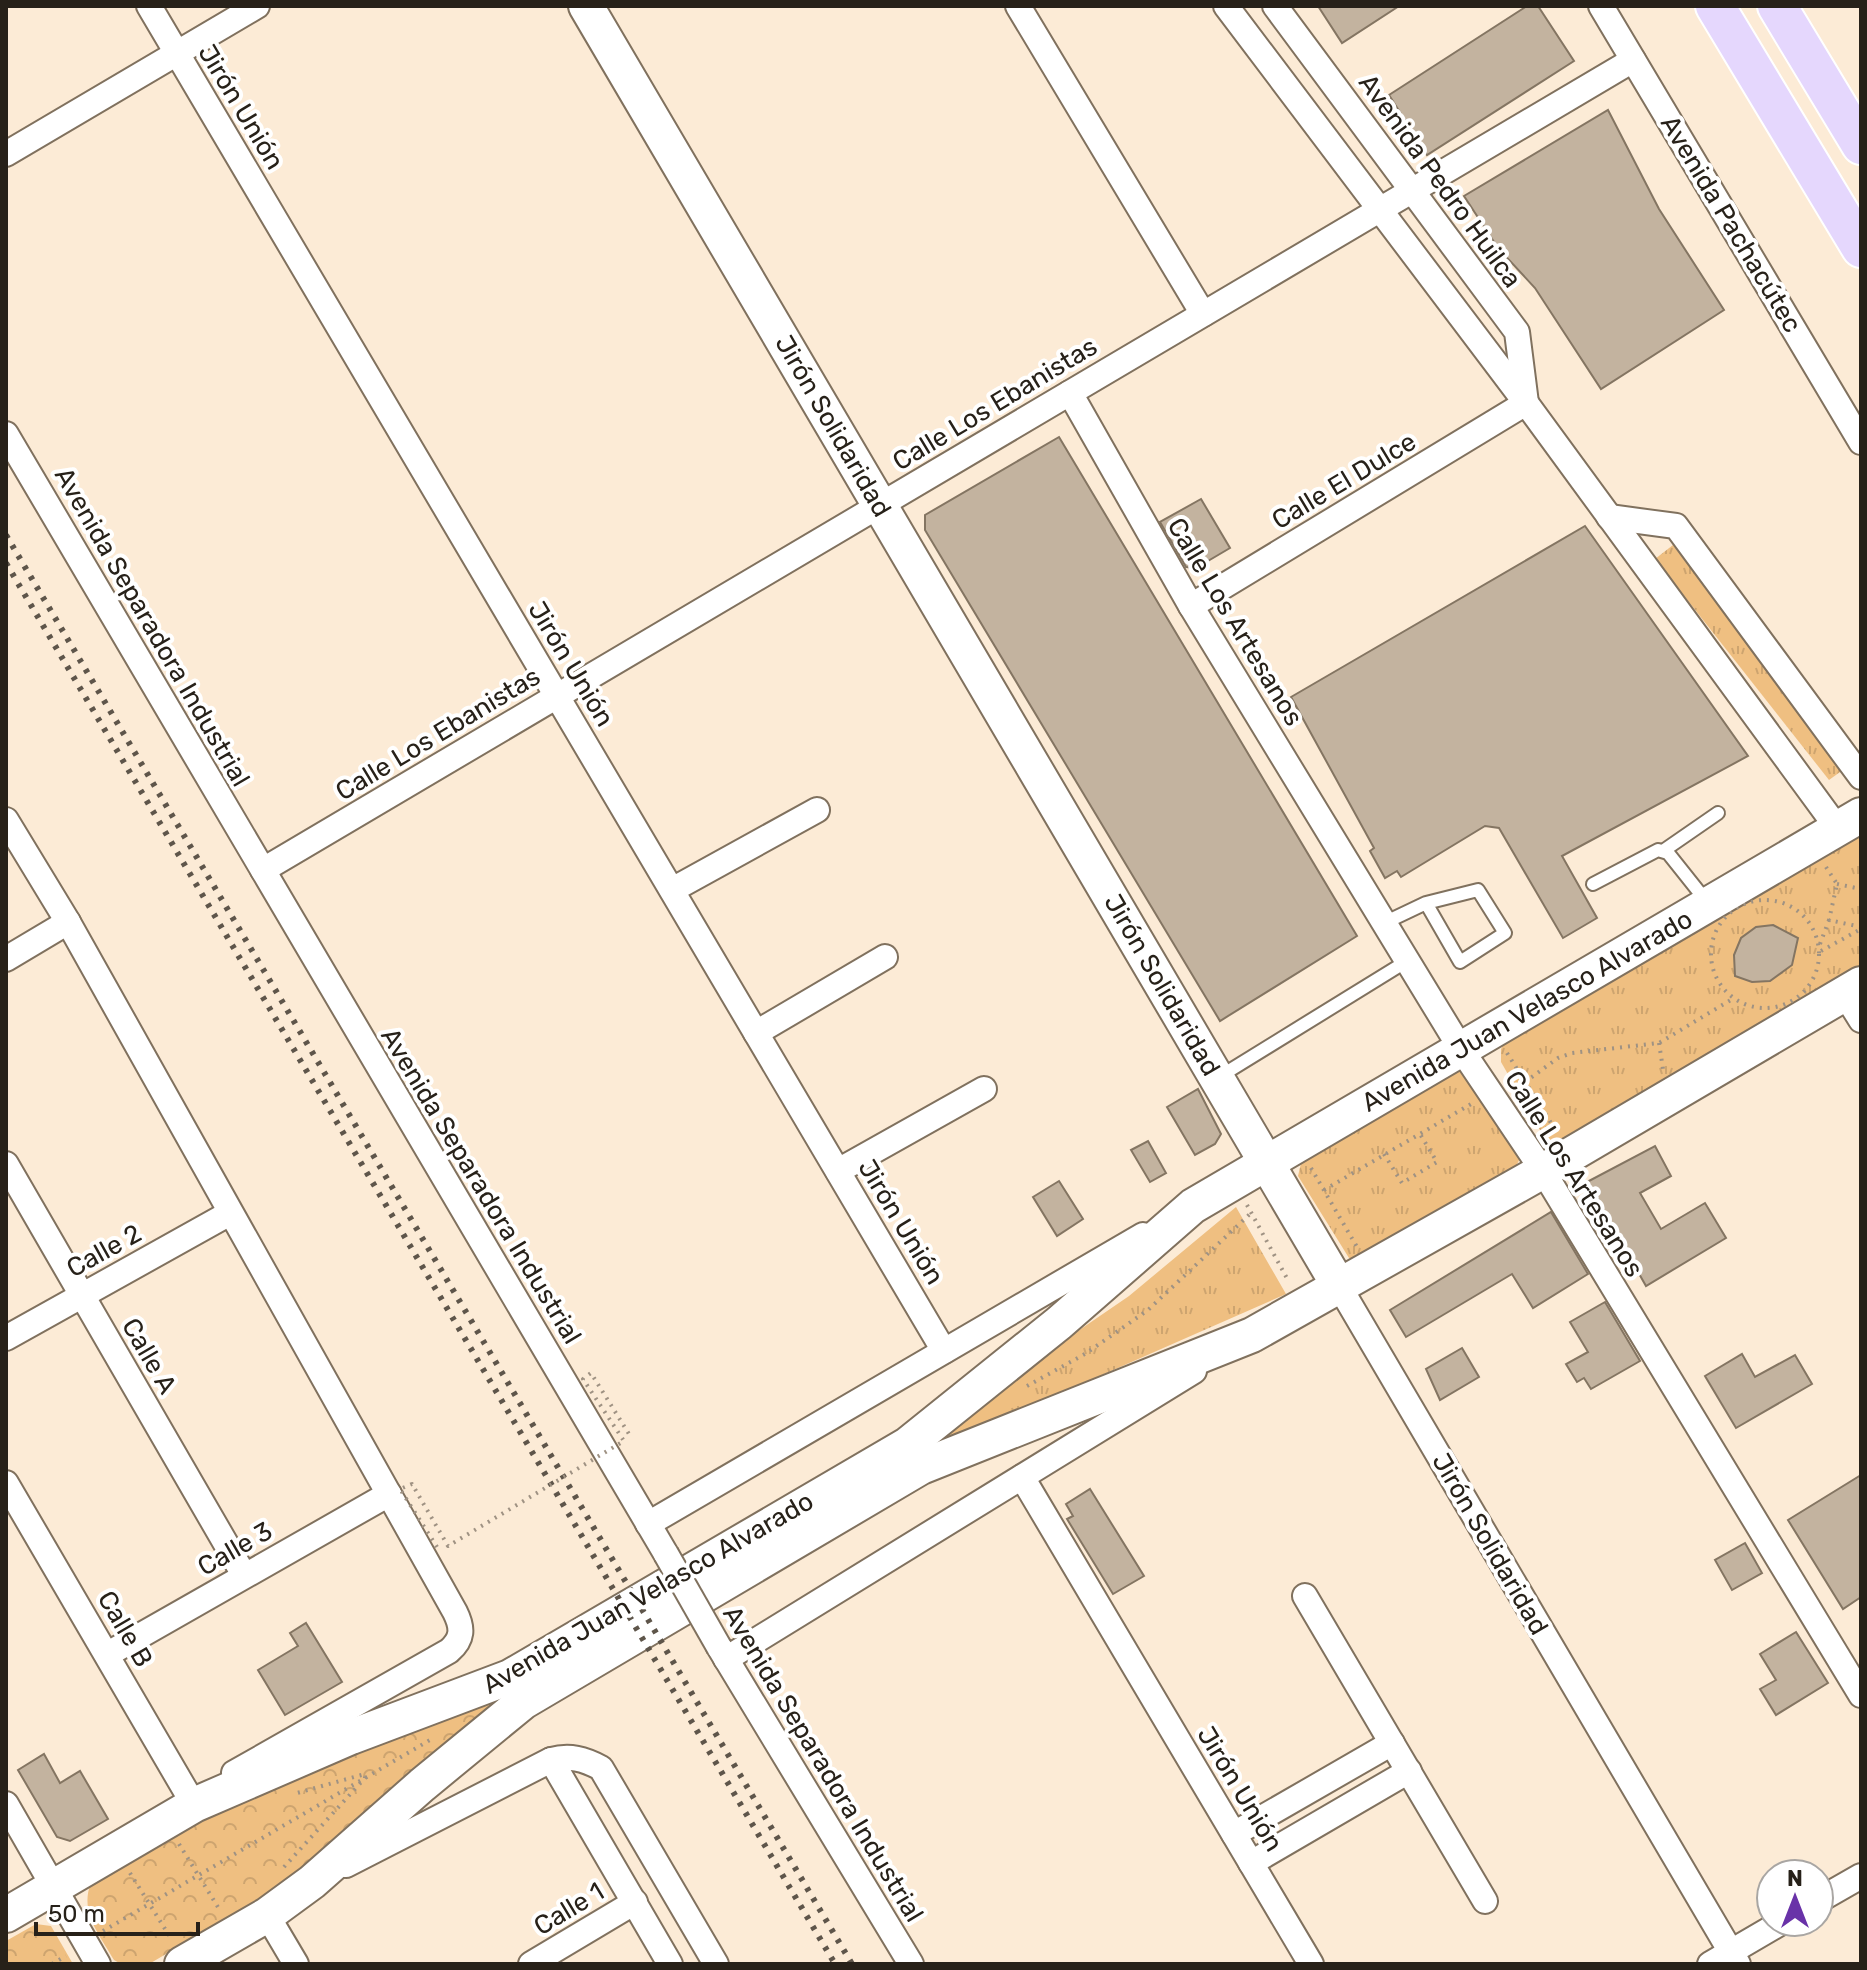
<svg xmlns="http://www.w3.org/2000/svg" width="1867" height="1970" font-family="Rubik,sans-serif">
	<defs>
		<pattern id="grass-tufts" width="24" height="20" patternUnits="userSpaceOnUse" patternTransform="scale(2)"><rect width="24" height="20" fill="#efbf81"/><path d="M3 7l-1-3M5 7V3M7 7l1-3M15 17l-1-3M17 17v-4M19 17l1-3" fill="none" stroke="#cda46f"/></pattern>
		<pattern id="park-crowns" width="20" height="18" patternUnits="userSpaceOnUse" patternTransform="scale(2)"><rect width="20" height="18" fill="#efbf81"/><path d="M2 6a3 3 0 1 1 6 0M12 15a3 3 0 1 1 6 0" fill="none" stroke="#cda46f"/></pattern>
	</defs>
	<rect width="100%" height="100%" fill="#fcebd6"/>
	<!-- grass -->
	<g fill="url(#grass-tufts)">
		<path d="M1673 545 1847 767 1829 780 1655 559Z"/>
		<path d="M1861 829V971L1556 1144 1545 1139 1501 1062V1049L1508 1036Z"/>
		<path d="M1465 1068 1521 1156 1512 1175 1361 1260 1349 1258 1298 1176 1302 1159 1448 1070Z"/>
		<path d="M1236 1207 1286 1294 895 1466 1008 1379 1129 1296Z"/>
	</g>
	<!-- park -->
	<g fill="url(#park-crowns)">
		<path d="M501 1699 304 1873 149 1964H121L114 1960C100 1935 79 1912 91 1883L204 1817 357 1749Z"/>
		<path d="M36 1924 51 1926 73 1964H6V1941Z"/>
	</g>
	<!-- building -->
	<g fill="#c3b39f" stroke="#847562" stroke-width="2">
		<path d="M1318 6H1399L1342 43Z"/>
		<path d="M1527 6H1538L1574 61 1427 155 1389 95Z"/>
		<path d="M1608 110 1659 209 1724 310 1601 389 1535 288 1498 248 1464 196Z"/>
		<path d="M1059 437 1357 936 1220 1021 925 530V515Z"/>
		<path d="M1201 499 1230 548 1196 568 1186 567 1160 522Z"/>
		<path d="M1585 526 1748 756 1562 856 1597 918 1563 938 1499 828 1485 826 1401 877 1397 871 1385 878 1370 851 1374 848 1291 697Z"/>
		<path d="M1773 925 1798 938 1792 965 1770 981 1752 982 1735 976 1734 955 1741 938 1756 927Z"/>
		<path d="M1198 1089 1221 1134 1215 1144 1195 1155 1167 1107Z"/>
		<path d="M1148 1141 1166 1173 1150 1182 1131 1150Z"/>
		<path d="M1655 1146 1671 1176 1640 1193 1661 1229 1705 1203 1726 1238 1646 1286 1587 1182Z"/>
		<path d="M1059 1181 1083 1219 1057 1236 1033 1197Z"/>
		<path d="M1551 1212 1588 1274 1533 1308 1512 1274 1406 1337 1390 1310Z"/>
		<path d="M1605 1302 1640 1361 1591 1389 1584 1378 1577 1382 1566 1364 1588 1352 1570 1322Z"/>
		<path d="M1462 1348 1479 1377 1440 1400 1426 1369Z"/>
		<path d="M1742 1354 1755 1377 1795 1355 1812 1384 1736 1428 1705 1376Z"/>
		<path d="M1861 1475V1597L1843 1609 1788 1520Z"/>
		<path d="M1090 1489 1144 1576 1113 1594 1067 1519 1073 1516 1066 1504Z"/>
		<path d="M1745 1543 1762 1573 1732 1590 1715 1560Z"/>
		<path d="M306 1623 342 1682 285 1715 258 1670 298 1646 290 1633Z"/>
		<path d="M1796 1632 1828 1683 1776 1715 1760 1689 1776 1680 1760 1654Z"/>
		<path d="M44 1754 60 1783 80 1771 108 1819 70 1841 57 1837 18 1770Z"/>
	</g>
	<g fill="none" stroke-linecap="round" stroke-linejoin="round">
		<defs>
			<g id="lane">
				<path d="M1663 851 1718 813"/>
				<path d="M1593 884 1658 850 1668 853 1707 902"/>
				<path d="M1384 923 1426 903 1478 890 1505 933 1460 962 1426 903"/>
				<path d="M1219 1077 1407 961"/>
			</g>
			<g id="street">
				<path d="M149 6 944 1351"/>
				<path d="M1018 6 1203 314"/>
				<path d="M1226 6 1526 403 1838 829"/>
				<path d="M1601 6 1861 442"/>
				<path d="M6 154 257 6"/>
				<path d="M1070 393 1191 606 1461 1049 1543 1171 1861 1695"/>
				<path d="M6 434 666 1554"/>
				<path d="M1609 517 1676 526 1861 777"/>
				<path d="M1191 606 1526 403 1517 332 1275 6"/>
				<path d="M6 820 68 922 455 1612C463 1628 463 1639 449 1651L234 1773"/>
				<path d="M263 870 1633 60"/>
				<path d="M672 890 817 810"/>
				<path d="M6 959 68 922"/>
				<path d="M1844 993 1861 1020"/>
				<path d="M756 1033 885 957"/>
				<path d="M6 1164 244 1575"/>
				<path d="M838 1171 984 1089"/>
				<path d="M1339 1286 1738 1964"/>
				<path d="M6 1338 230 1213"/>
				<path d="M1022 1477 1311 1964"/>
				<path d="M6 1483 194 1805"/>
				<path d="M648 1524 1143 1235"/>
				<path d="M1305 1596 1485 1901"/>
				<path d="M719 1647 911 1964"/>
				<path d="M108 1654 389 1494"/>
				<path d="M726 1659 1194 1371"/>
				<path d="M551 1760 670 1964"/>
				<path d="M6 1804 98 1964"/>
				<path d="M1234 1834 1392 1743"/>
				<path d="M1251 1863 1409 1771"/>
				<path d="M346 1865 551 1760C570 1755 584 1759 601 1768L716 1964"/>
				<path d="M1819 1900 1861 1876"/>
				<path d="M267 1915 296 1964"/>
				<path d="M531 1964 635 1902"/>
				<path d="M1710 1964 1782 1922"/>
			</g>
			<g id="secondary">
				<path d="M586 6 1339 1286"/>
				<path d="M6 1915 194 1805 351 1737 510 1677 907 1445 1059 1323 1193 1206 1861 815"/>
				<path d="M182 1964 267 1915 312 1882 422 1785 523 1702 921 1467 1252 1335 1543 1171 1861 984"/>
			</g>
			<g id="primary">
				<path d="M1715 6 1861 248"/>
				<path d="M1777 6 1861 145"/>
			</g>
		</defs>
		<!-- lane casing -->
		<use href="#lane" stroke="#80715e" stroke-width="16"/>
		<!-- street casing -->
		<use href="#street" stroke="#80715e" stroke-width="28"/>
		<!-- secondary casing -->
		<use href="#secondary" stroke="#80715e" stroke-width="38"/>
		<!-- primary casing -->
		<use href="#primary" stroke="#fff" stroke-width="42"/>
		<!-- path -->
		<g stroke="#9f9283" stroke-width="4" stroke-dasharray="2 6" stroke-linecap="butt">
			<path d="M1826 867 1837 884 1829 920 1861 927"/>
			<path d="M1837 884 1861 889"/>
			<circle cx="1765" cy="954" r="54"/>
			<path d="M1820 944 1829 920"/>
			<path d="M1821 951 1861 929"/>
			<path d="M1659 1043 1663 1069"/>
			<path d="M1507 1053 1558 1134"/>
			<path d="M1525 1082 1558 1058 1572 1053 1659 1043 1734 998"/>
			<path d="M1384 1154 1402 1183 1437 1162 1420 1134"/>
			<path d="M1311 1168 1357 1247"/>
			<path d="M1324 1190 1471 1104"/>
			<path d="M1247 1205 1289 1282"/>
			<path d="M1027 1386 1085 1354 1148 1310 1251 1213"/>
			<path d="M179 1844 221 1912"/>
			<path d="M284 1867 365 1778V1774L297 1793"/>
			<path d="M130 1873 172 1940"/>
			<path d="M103 1931 430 1740"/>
			<path d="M52 1964 66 1956"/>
		</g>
		<!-- lane -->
		<use href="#lane" stroke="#fff" stroke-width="12"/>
		<!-- street -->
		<use href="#street" stroke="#fff" stroke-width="24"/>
		<!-- secondary -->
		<use href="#secondary" stroke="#fff" stroke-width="34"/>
		<!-- primary -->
		<use href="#primary" stroke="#e5d7fd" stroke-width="38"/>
		<!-- rail -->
		<g stroke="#5e554a" stroke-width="6" stroke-dasharray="4 8" stroke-linecap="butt">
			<path d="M6 535 852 1964"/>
			<path d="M6 563 835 1964"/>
		</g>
		<defs>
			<path id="street-bridge" d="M666 1554 719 1647"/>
		</defs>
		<!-- street-bridge casing -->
		<use href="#street-bridge" stroke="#80715e" stroke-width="28" stroke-linecap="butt"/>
		<!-- path-bridge -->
		<path stroke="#9f9283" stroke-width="4" stroke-dasharray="2 6" stroke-linecap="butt" d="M437 1547 400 1489 412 1484 448 1546 624 1441 583 1379 591 1373 629 1434"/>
		<!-- street-bridge -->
		<use href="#street-bridge" stroke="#fff" stroke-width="24"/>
	</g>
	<g text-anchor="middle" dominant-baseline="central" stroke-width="8" stroke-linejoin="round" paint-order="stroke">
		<!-- street labels -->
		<g font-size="26" fill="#272119" stroke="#fff">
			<text transform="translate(241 107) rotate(59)">Jirón Unión</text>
			<text transform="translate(1440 181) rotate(54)">Avenida Pedro Huilca</text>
			<text transform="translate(1731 224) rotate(59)">Avenida Pachacútec</text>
			<text transform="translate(995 404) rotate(-31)">Calle Los Ebanistas</text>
			<text transform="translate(833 426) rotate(60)">Jirón Solidaridad</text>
			<text transform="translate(1344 481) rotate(-31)">Calle El Dulce</text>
			<text transform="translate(1235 622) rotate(59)">Calle Los Artesanos</text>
			<text transform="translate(152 627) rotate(60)">Avenida Separadora Industrial</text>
			<text transform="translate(571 664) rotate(59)">Jirón Unión</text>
			<text transform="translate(438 734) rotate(-31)">Calle Los Ebanistas</text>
			<text transform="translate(1162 985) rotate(60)">Jirón Solidaridad</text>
			<text transform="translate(1527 1011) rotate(-30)">Avenida Juan Velasco Alvarado</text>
			<text transform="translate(1574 1174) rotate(58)">Calle Los Artesanos</text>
			<text transform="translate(481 1186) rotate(59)">Avenida Separadora Industrial</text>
			<text transform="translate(901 1222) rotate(59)">Jirón Unión</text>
			<text transform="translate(104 1251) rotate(-29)">Calle 2</text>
			<text transform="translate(149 1356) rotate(60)">Calle A</text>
			<text transform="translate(1490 1544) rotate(60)">Jirón Solidaridad</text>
			<text transform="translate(235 1549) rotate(-30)">Calle 3</text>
			<text transform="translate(648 1593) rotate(-30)">Avenida Juan Velasco Alvarado</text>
			<text transform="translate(125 1629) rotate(60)">Calle B</text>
			<text transform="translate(823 1764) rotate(59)">Avenida Separadora Industrial</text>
			<text transform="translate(1240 1789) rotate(59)">Jirón Unión</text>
			<text transform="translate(569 1909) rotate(-31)">Calle 1</text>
		</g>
	</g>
	<!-- border -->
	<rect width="1867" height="1970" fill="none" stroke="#272119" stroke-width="16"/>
	<!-- north arrow -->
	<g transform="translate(1795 1898)"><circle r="38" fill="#ffffff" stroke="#a9a6a3" stroke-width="2"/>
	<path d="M0-6L14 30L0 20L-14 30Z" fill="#6932a8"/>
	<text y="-12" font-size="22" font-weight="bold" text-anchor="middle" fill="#272119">N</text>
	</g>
	<!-- scale -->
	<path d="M36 1922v12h162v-12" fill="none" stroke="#272119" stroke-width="4"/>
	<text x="48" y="1922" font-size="24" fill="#272119" stroke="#ffffff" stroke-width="6" paint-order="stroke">50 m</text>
</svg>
